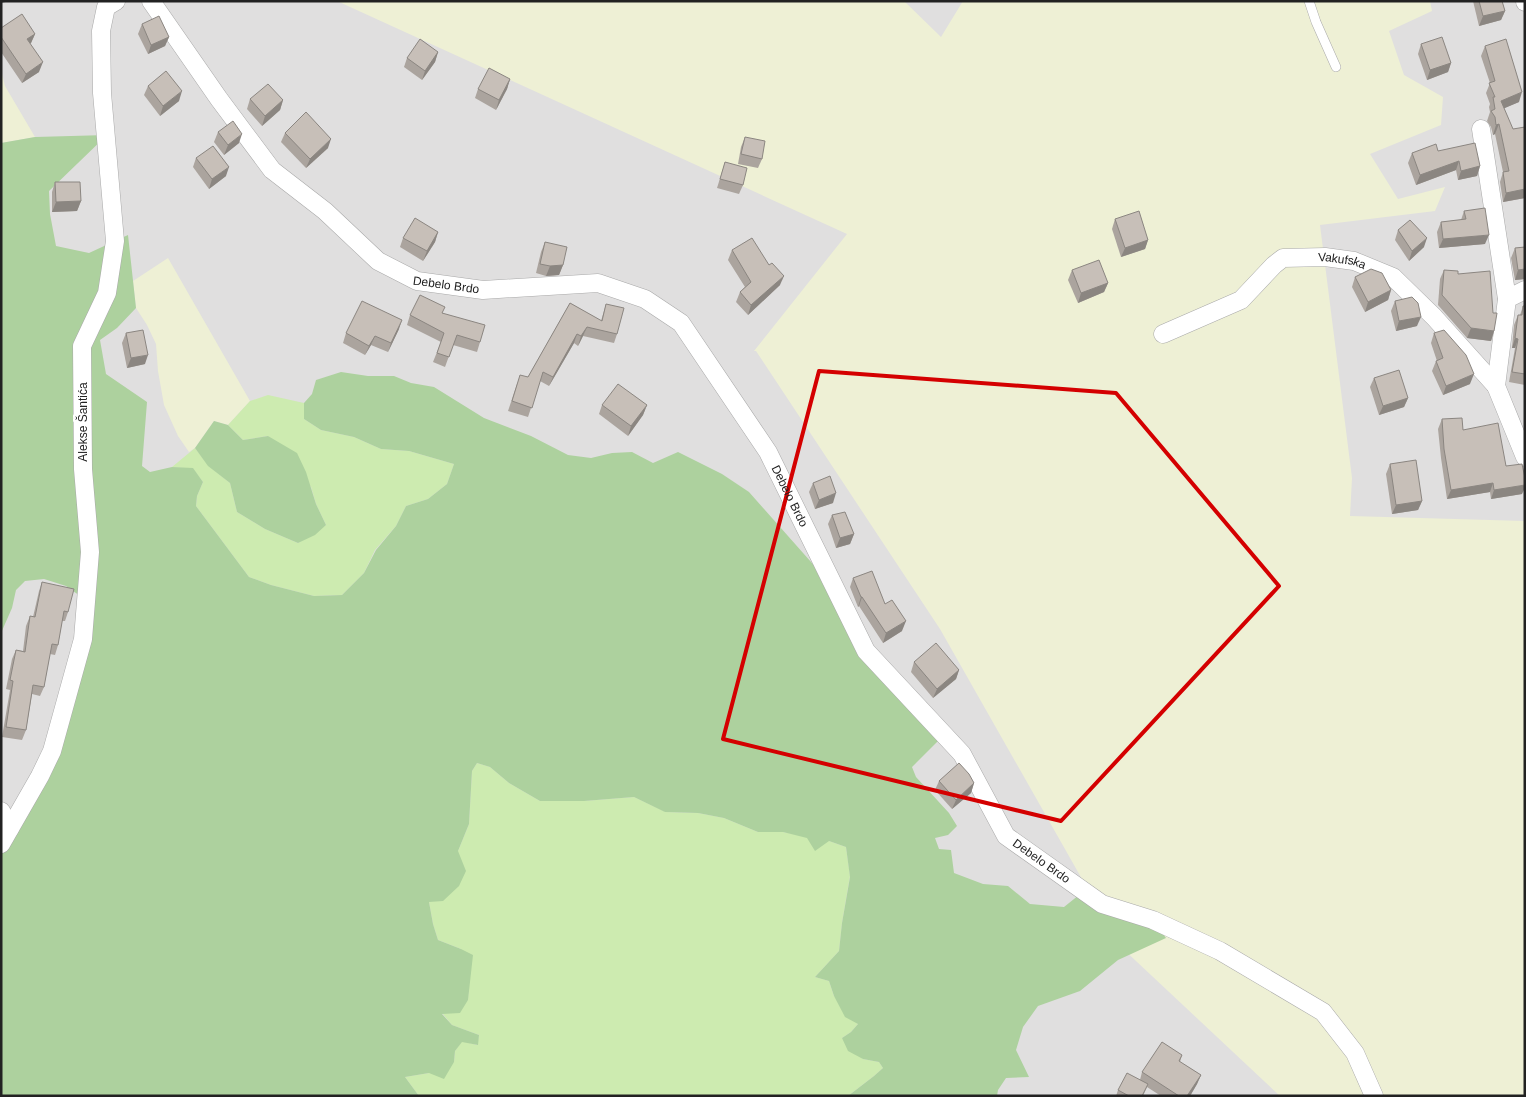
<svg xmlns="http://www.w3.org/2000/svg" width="1526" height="1097" font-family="Arial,sans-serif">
	<rect width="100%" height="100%" fill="#f2efe9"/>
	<!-- residential -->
	<rect fill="#e0dfdf" x="1" y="1" width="1524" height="1095"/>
	<!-- farmland -->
	<g fill="#eef0d5">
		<path d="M337 1H904L941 37 963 1H1430L1432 11 1389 31 1404 75 1443 97 1441 125 1370 154 1398 199 1445 187 1435 211 1320 225 1352 478 1350 516 1525 521V1096H1280L1120 946 940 629 756 351H754L847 234Z"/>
		<path d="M1 70 5 86 35 137 1 143Z"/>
		<path d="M168 258 250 401 228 425 214 421 195 448 189 452 178 436 164 405 158 371 156 344 147 325 136 308 133 281Z"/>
	</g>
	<!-- grass -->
	<g fill="#cdebb0">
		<path d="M268 395 304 403V419L321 430 354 437 381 449 409 451 454 464 447 484 428 499 406 506 396 526 375 550 364 573 342 595 314 596 271 585 249 577 196 506 197 496 203 482 193 469 172 467 195 448 209 466 230 483 237 512 265 529 298 543 326 525 316 504 311 487 268 436 243 440 228 425 250 401Z"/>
		<path d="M477 763 490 767 509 783 540 801H584L634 797 666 812 698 813 724 818 758 832H783L829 841 846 847 850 876 842 923 839 951 815 977 829 981 834 996 858 1024 851 1032 842 1038 863 1059 879 1062 883 1068 874 1076 848 1096H419L405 1077 429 1073 454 1062 455 1051 462 1041 477 1045 479 1035 452 1025 442 1013 468 1000 469 981 461 949 438 940 433 924 429 902 458 851 469 824 472 771Z"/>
	</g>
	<!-- forest -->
	<g fill="#add19e">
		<path d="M107 135 49 191 50 214 56 246 89 253 128 235 136 308 117 328 100 340 106 374 147 402 142 466 150 472 172 467 193 468 203 482 197 496 196 506 249 577 271 585 314 596 342 595 364 573 376 550 396 526 406 506 428 499 447 484 454 464 409 451 381 449 354 437 321 430 304 419V403L312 394 316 380 341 372 368 376H394L411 383 434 387 484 418 531 436 568 455 591 458 612 453 632 452 653 463 678 452 722 474 749 492 827 580 858 627 940 739 912 767 916 777 949 813 957 826 948 835 935 838 939 849 951 850 954 873 983 884 1008 886 1030 904 1064 907 1084 891 1153 920 1166 938 1118 960 1080 991 1038 1006 1023 1027 1016 1050 1029 1077 1006 1078 998 1090 997 1096H848L874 1076 883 1068 879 1062 863 1059 848 1051 842 1038 851 1032 858 1024 845 1017 834 996 829 981 815 977 839 951 842 923 850 877 846 847 829 841 815 851 807 838 783 832H758L724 818 698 813 665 812 634 797 584 801H540L509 783 490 767 477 763 472 771 469 824 458 851 466 871 459 886 443 901 429 902 433 924 438 940 461 949 473 955 468 1000 460 1013 442 1014 452 1025 479 1035 478 1045 462 1042 455 1051 454 1062 444 1079 429 1073 405 1077 419 1096H1V844L52 751 83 598 66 586 44 579 25 581 16 590 12 608 1 633V143L35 137Z"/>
		<path d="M214 421 228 425 243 440 268 436 297 453 306 472 316 504 326 525 315 535 298 543 265 529 237 512 230 483 208 466 195 448Z"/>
	</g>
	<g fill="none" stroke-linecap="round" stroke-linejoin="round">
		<defs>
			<path id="service" d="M1309 1 1316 22 1336 67"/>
			<g id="minor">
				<path id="s1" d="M151 1 219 99 272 170 325 211 378 261 417 281 483 290 598 283 645 299 681 323 768 452 866 651 962 754 1006 836 1102 904 1153 920 1220 951 1323 1012 1355 1053 1374 1096"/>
				<path d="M1525 1V2"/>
				<path d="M1481 129 1507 299"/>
				<path d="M1525 290 1507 299 1496 386 1525 457"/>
				<path id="s2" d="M1163 334 1241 300 1274 265 1283 258 1325 257 1354 261 1393 277 1434 317 1496 386"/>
				<path d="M1 811 10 828"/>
				<path d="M1 844 40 776 52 751 83 639 90 552 83 469 82 346 107 293 115 241 102 93 101 31 106 7 116 1"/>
			</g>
		</defs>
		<!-- service casing -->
		<use href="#service" stroke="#a9a9a9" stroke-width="10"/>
		<!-- minor casing -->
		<use href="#minor" stroke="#a9a9a9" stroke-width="19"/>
		<!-- service -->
		<use href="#service" stroke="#fff" stroke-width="9"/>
		<!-- minor -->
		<use href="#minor" stroke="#fff" stroke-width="18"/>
	</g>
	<!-- wall -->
	<g fill="#aba49e">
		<path d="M1473 1H1502L1505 11 1501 20 1479 26Z"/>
		<path d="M142 24 169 37 165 46 148 54 138 34Z"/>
		<path d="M1 28 35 34 31 43 30 44 39 72 22 83 1 52Z"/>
		<path d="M1421 44 1451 63 1448 72 1427 80 1418 54Z"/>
		<path d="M1485 46 1519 102 1504 108 1525 198 1503 202 1500 182 1503 172 1495 134 1493 135 1491 127 1487 121 1490 112 1489 107 1490 104 1486 93 1490 83 1481 56Z"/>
		<path d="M438 52 435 62 422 80 404 67 407 58Z"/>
		<path d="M510 79 507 89 496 110 475 98 478 89Z"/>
		<path d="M148 86 179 101 160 116 144 95Z"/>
		<path d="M250 99 283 100 280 110 262 126 247 109Z"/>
		<path d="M218 132 239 143 224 155 214 142Z"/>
		<path d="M285 133 328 148 306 168 281 142Z"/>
		<path d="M745 137 762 159 758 168 738 164 741 147Z"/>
		<path d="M1438 151 1480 166 1477 176 1458 180 1456 170 1416 185 1408 163 1412 153Z"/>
		<path d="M196 158 226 176 209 189 193 167Z"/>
		<path d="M725 162 743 185 739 194 717 188Z"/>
		<path d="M55 182 81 201 77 211 52 212V192Z"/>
		<path d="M1464 211 1485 244 1439 248 1437 232 1441 222 1461 220Z"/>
		<path d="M1115 219 1148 240 1145 249 1121 257 1112 229Z"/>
		<path d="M1398 230 1424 247 1409 261 1395 240Z"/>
		<path d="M438 232 435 242 423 261 400 247 403 238Z"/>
		<path d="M545 242 563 265 559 275 546 276 536 273 541 252Z"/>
		<path d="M1525 247V279L1515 280 1511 258 1515 248Z"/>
		<path d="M732 250 780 285 748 315 736 302 740 292 745 287 728 260Z"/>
		<path d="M1072 270 1108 283 1104 292 1078 303 1068 280Z"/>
		<path d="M1444 270 1458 274 1494 331 1491 341 1467 338 1438 305 1440 279Z"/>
		<path d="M1355 277 1391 290 1388 300 1365 312 1352 287Z"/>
		<path d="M1395 301 1417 326 1396 331 1391 311Z"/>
		<path d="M570 303 601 321 606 304 617 334 614 343 583 336 578 346 574 343 549 386 540 381 528 417 508 411 517 384 528 377Z"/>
		<path d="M1523 306H1525V385L1509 382 1515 348H1512L1514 325 1518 315H1520Z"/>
		<path d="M443 313 480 342 477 352 453 345 445 367 433 362 441 342 407 325 410 315Z"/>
		<path d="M399 329 388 352 371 345 365 355 343 343 346 333Z"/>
		<path d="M126 333 145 364 127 368 122 343Z"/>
		<path d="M1434 333 1470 384 1443 395 1432 371 1436 361H1437L1431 343Z"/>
		<path d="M1374 378 1408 398 1404 407 1379 415 1370 387Z"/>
		<path d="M602 405H647L643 415 628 436 599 414Z"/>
		<path d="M1442 419 1463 430 1506 466 1522 494 1491 499 1490 492 1447 499 1441 458 1438 429Z"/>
		<path d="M1390 464 1422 501 1418 510 1392 514 1386 474Z"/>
		<path d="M813 483 833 503 815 509 809 492Z"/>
		<path d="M832 515 854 534 850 544 836 548 828 524Z"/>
		<path d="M853 578 902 631 883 643 859 606 858 607 850 587Z"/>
		<path d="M42 582 68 612 65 621H62L58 645 55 655 50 654 44 687 40 696 32 694 26 730 22 740 2 737 10 690 6 689 12 659 16 650 23 651 26 626 30 616 33 617 39 591Z"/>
		<path d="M914 662 959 670 956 679 933 698 911 672Z"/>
		<path d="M939 781 974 783 971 793 952 809 935 790Z"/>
		<path d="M1182 1055 1180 1062 1201 1075 1197 1084 1190 1096H1161L1147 1087 1143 1096H1116L1118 1090 1140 1080 1142 1072Z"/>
	</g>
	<!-- shaded-wall -->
	<g fill="#8b8681">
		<path d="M1 1H10L1 3Z"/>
		<path d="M1505 11 1501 20 1479 26 1483 16Z"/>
		<path d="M35 34 31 43 23 48 27 39Z"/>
		<path d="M169 37 165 46 148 54 151 45Z"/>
		<path d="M438 52 435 62 422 80 425 71Z"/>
		<path d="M43 62 39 72 22 83 26 74Z"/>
		<path d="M1451 63 1448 72 1427 80 1430 70Z"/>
		<path d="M510 79 507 89 496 110 499 100Z"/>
		<path d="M182 91 179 101 160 116 163 106Z"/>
		<path d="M1522 92 1519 102 1498 111 1501 101Z"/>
		<path d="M283 100 280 110 262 126 265 116Z"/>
		<path d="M1499 124 1495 134 1493 135 1496 125Z"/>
		<path d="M242 134 239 143 224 155 228 145Z"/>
		<path d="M331 139 328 148 306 168 310 159Z"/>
		<path d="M1459 161 1456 170 1416 185 1420 175Z"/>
		<path d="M1480 166 1477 176 1458 180 1461 171Z"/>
		<path d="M229 167 226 176 209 189 212 179Z"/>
		<path d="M1525 189V198L1503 202 1506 193Z"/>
		<path d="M81 201 77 211 52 212 56 202Z"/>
		<path d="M438 232 435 242 423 261 427 251Z"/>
		<path d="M1489 235 1485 244 1439 248 1443 239Z"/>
		<path d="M1427 238 1424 247 1409 261 1412 251Z"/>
		<path d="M1148 240 1145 249 1121 257 1125 248Z"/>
		<path d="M563 265 559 275 546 276 550 266Z"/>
		<path d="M1525 269V279L1515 280 1518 270Z"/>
		<path d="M784 276 780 285 748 315 751 305Z"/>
		<path d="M1108 283 1104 292 1078 303 1081 293Z"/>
		<path d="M1391 290 1388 300 1365 312 1368 302Z"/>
		<path d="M1421 317 1417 326 1396 331 1399 321Z"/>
		<path d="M402 320 399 329 388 352 391 343Z"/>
		<path d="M587 327 583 336 578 346 581 336Z"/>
		<path d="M1471 328 1494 331 1491 341 1467 338Z"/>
		<path d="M577 334 574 343 549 386 553 377Z"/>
		<path d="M375 336 371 345 365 355 369 346Z"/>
		<path d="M1515 338 1518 339 1515 348H1512Z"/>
		<path d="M148 355 145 364 127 368 131 358Z"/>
		<path d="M1474 374 1470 384 1443 395 1446 386Z"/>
		<path d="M1408 398 1404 407 1379 415 1383 406Z"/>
		<path d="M647 405 643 415 628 436 631 426Z"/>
		<path d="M1493 483 1490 492 1447 499 1451 490Z"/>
		<path d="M1525 485V488L1522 494 1491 499 1494 490Z"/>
		<path d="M836 493 833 503 815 509 819 500Z"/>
		<path d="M1422 501 1418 510 1392 514 1396 505Z"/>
		<path d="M854 534 850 544 836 548 840 538Z"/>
		<path d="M861 597H862L859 606 858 607Z"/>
		<path d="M906 621 902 631 883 643 886 633Z"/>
		<path d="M959 670 956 679 933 698 937 689Z"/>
		<path d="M974 783 971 793 952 809 956 800Z"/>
		<path d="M1201 1075 1197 1084 1190 1096H1187Z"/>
	</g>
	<!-- building -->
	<g fill="#c7bfb8" stroke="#8b8681">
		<path d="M1479 1H1502L1505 11 1483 16Z"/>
		<path d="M22 14 35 34 27 39 43 62 26 74 1 37V28Z"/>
		<path d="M159 16 169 37 151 45 142 24Z"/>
		<path d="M1442 37 1451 63 1430 70 1421 44Z"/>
		<path d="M420 39 438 52 425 71 407 58Z"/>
		<path d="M1506 39 1522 92 1501 101 1513 129 1525 127V189L1506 193 1503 172 1509 171 1499 124 1496 125 1495 117 1491 111 1495 109 1493 97H1495L1489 83 1495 81 1485 46Z"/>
		<path d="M489 68 510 79 499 100 478 89Z"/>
		<path d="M166 71 182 91 163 106 148 86Z"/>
		<path d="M268 84 283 100 265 116 250 99Z"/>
		<path d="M306 112 331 139 310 159 285 133Z"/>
		<path d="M233 121 242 134 228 145 218 132Z"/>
		<path d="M745 137 765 141 762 159 741 154Z"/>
		<path d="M1475 143 1480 166 1461 171 1459 161 1420 175 1412 153 1436 144 1438 151Z"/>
		<path d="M213 146 229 167 212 179 196 158Z"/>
		<path d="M725 162 747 168 743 185 720 179Z"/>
		<path d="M55 182H80L81 201 56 202Z"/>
		<path d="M1485 208 1489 235 1443 239 1441 222 1466 219 1464 211Z"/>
		<path d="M1139 211 1148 240 1125 248 1115 219Z"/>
		<path d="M415 218 438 232 427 251 403 238Z"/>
		<path d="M1410 220 1427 238 1412 251 1398 230Z"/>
		<path d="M752 238 769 265 772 263 784 276 751 305 740 292 751 282 732 250Z"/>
		<path d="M545 242 567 247 563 265 550 266 540 264Z"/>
		<path d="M1525 247V269L1518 270 1515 248Z"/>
		<path d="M1099 260 1108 283 1081 293 1072 270Z"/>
		<path d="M1371 269 1382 273 1391 290 1368 302 1355 277Z"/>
		<path d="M1444 270 1458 271V274L1490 271 1493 313H1497L1494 331 1471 328 1442 295Z"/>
		<path d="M420 295 445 307 442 313 485 325 480 342 457 335 449 357 437 353 444 333 410 315Z"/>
		<path d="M1412 297 1418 303 1421 317 1399 321 1395 301Z"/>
		<path d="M362 301 402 320 391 343 375 336 369 346 346 333Z"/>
		<path d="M570 303 602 321 606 304 624 308 617 334 587 327 581 336 577 334 553 377 543 372 532 408 512 401 520 375 528 377Z"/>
		<path d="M1523 306H1525V374L1512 372 1518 339 1515 338 1518 315H1522Z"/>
		<path d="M143 330 148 355 131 358 126 333Z"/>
		<path d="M1444 330 1466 355 1474 374 1446 386 1436 361 1443 358 1434 333Z"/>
		<path d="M1399 370 1408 398 1383 406 1374 378Z"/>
		<path d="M618 384 647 405 631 426 602 405Z"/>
		<path d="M1462 418 1463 430 1498 423 1506 466 1522 464 1525 478V485L1494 490 1493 483 1451 490 1444 449 1442 419Z"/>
		<path d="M1416 460 1422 501 1396 505 1390 464Z"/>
		<path d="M830 476 836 493 819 500 813 483Z"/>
		<path d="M845 512 854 534 840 538 832 515Z"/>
		<path d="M872 571 885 604 892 600 906 621 886 633 862 597H861L853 578Z"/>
		<path d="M42 582 74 589 68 612 64 611 58 645 52 644 44 687 33 685 26 730 6 727 13 681 10 680 16 650 25 652 30 616 35 617Z"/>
		<path d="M936 643 959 670 937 689 914 662Z"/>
		<path d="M959 763 969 774 974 783 956 800 939 781Z"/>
		<path d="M1162 1042 1182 1055 1179 1061 1201 1075 1187 1096H1179L1142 1072Z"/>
		<path d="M1127 1073 1148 1084 1142 1096H1129L1118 1090Z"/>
	</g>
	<!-- marked area -->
	<path fill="none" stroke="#d40000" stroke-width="4" stroke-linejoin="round" d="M819 371 1116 393 1279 586 1061 821 723 739Z"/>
	<g text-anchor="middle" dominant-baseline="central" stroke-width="5" stroke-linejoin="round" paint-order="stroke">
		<!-- street labels -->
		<g font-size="12" fill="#222" stroke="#fff">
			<text stroke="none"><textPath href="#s2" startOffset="204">Vakufska</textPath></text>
			<text stroke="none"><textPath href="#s1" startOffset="421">Debelo Brdo</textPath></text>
			<text transform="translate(83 422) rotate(-90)">Alekse Šantića</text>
			<text stroke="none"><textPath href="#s1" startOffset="871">Debelo Brdo</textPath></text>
			<text stroke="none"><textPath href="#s1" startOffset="1321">Debelo Brdo</textPath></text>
		</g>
	</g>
	<!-- border -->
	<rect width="1526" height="1097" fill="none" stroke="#222222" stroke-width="5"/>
</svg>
